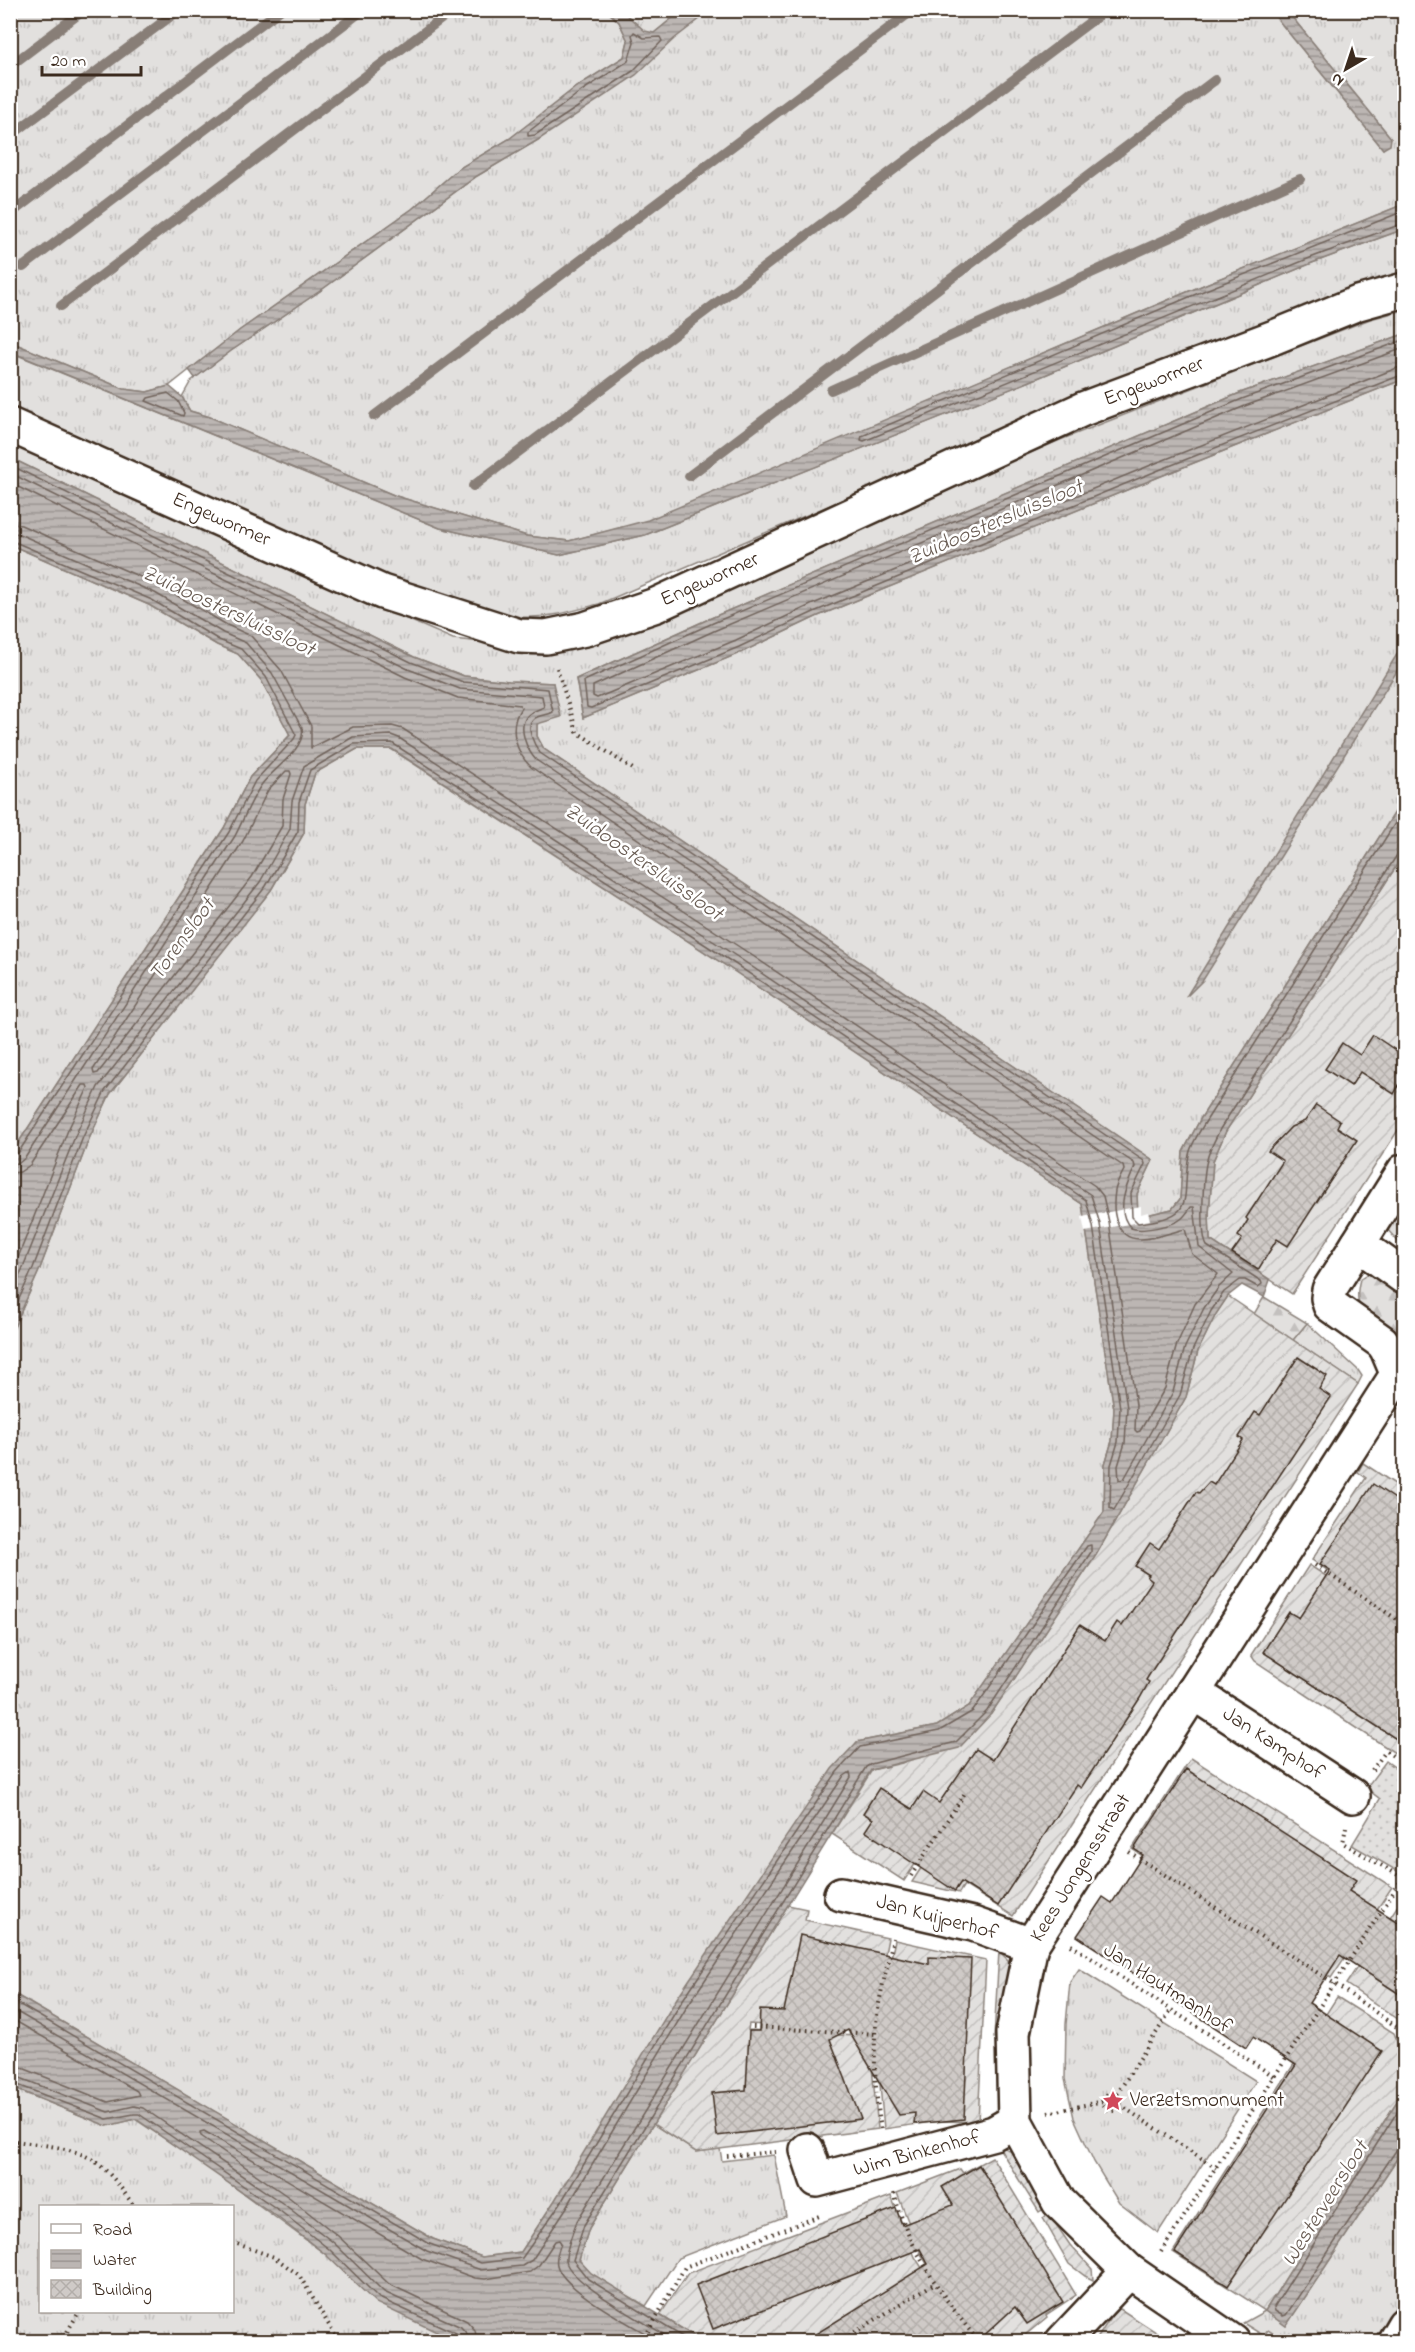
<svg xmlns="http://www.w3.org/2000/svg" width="1415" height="2352" font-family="'Indie Flower',sans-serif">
	<defs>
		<pattern id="grass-tufts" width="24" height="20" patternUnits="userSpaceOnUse" patternTransform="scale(1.5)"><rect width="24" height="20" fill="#e2e0de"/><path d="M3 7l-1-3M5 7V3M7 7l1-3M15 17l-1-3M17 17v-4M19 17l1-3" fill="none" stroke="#c3c0be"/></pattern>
		<pattern id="forest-firs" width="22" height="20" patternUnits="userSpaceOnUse" patternTransform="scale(1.5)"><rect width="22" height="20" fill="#e2e0de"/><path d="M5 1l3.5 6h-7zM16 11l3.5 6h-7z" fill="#c3c0be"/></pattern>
		<pattern id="park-dots" width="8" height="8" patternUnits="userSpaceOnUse" patternTransform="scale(1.5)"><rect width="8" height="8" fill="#e2e0de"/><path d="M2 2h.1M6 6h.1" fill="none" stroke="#c3c0be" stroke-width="1.8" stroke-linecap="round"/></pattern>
		<pattern id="garden-furrows" width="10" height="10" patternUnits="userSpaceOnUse" patternTransform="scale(1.5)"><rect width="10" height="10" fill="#e2e0de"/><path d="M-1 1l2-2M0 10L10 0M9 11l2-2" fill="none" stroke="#c3c0be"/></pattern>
		<pattern id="water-rules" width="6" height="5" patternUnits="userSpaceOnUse" patternTransform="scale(1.5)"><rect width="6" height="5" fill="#bcb6b3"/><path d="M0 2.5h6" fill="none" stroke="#9a9491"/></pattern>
		<pattern id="building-cross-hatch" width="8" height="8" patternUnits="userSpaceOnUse" patternTransform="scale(1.5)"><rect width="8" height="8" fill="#cfcac7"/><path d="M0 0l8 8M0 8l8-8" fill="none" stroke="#b3aeaa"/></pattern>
	</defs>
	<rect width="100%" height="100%" fill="#fff"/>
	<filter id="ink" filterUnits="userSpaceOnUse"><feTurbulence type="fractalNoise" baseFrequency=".0167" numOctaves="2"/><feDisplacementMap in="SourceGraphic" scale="12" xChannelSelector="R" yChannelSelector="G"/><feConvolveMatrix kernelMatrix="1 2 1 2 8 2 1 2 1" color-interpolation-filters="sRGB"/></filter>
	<g filter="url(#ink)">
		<!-- grass -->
		<g fill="url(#grass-tufts)" stroke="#8e857e" stroke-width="1.5" fill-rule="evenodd">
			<path d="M10 11H607L619 22 628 41 624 57 576 87 509 139 458 169 412 209 240 330 169 386 147 392 124 389 11 342Z"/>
			<path d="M622 11H681L654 33 645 32Z"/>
			<path d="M710 11H1271L1383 149 1391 138 1287 11H1404V204L1206 284 648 521 569 541 527 536 396 496 210 417 190 411 182 397 191 381 231 351 320 291 477 176 538 140Z"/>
			<path d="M1404 229V279L1059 407 599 604C572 611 547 619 519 617 443 610 356 568 287 537 194 496 102 453 11 409L10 352 440 528 559 555 645 535 1028 382 1312 263Z"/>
			<path d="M1404 310V334L1240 393 711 618 576 679 583 718 742 652 818 616 1161 476 1404 379V798L1201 1118 1183 1152 1180 1199 1172 1209 1138 1217 1137 1194 1153 1160 544 749 537 736V724L553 683 509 681 464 676 414 657 11 458 10 435 284 566 453 639 520 646 695 599 1060 440 1370 319Z"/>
			<path d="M11 545 149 605 217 645 238 654 261 680 290 735 250 777 224 828 11 1154Z"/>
			<path d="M357 749H391L728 967 1082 1204 1114 1409 1112 1441 1105 1464 1104 1512 969 1706 937 1726 857 1742 521 2252 482 2257 433 2239 11 1992V1334L39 1271 89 1139 110 1094 271 890 304 833 305 804 315 773Z"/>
			<path d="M1404 1198V1248L1386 1228Z"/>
			<path d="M1307 1323 1358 1370 1362 1376 1358 1384 1293 1340Z"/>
			<path d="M1079 1969 1256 2081 1158 2233 1119 2203 1094 2162 1074 2118 1065 2079 1066 2024 1070 1982Z"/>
			<path d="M10 2087 107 2126 135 2119 206 2166 325 2254 447 2337 462 2341H11ZM40 2206H232V2312H40Z"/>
			<path d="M653 2124 696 2152 720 2149 722 2161 774 2155 786 2216 678 2258 646 2306 591 2274 579 2260 589 2228Z"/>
			<path d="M1404 2148V2294L1373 2341H1285L1268 2330 1264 2336 1243 2323 1265 2311 1286 2326Z"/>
		</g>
		<!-- forest -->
		<g fill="url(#forest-firs)" stroke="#8e857e" stroke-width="1.5">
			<path d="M1373 1271C1403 1295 1404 1291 1404 1331L1395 1336C1369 1318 1351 1314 1360 1279Z"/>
			<path d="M1264 1297 1307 1323 1293 1340 1254 1314Z"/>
		</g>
		<!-- park -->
		<path fill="url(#park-dots)" stroke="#8e857e" stroke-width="1.5" d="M1386 1761 1404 1774V1864L1399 1872 1352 1845 1380 1799 1366 1788Z"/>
		<!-- garden -->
		<g fill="url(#garden-furrows)" stroke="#8e857e" stroke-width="1.5">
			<path d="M1404 854V1121L1292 1294 1210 1240 1209 1214 1213 1161 1226 1131Z"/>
			<path d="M1228 1296 1358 1384 1013 1916 964 1885 959 1893 912 1882 970 1792 965 1788 904 1881 832 1834 872 1770 902 1763 991 1714 1096 1555 1186 1397 1198 1351 1216 1314Z"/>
			<path d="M1363 1463 1404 1490V1621L1312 1560 1366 1478 1358 1472Z"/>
			<path d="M1309 1565 1404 1627V1759L1255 1661 1251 1655Z"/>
			<path d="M1191 1758 1392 1887 1331 1978 1132 1849Z"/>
			<path d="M1404 1896V2022L1401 2021 1346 1984Z"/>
			<path d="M788 1905 807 1909 805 1920 888 1938 876 2001 874 2031 749 2024 748 2030 874 2037 872 2067 878 2129 696 2152 653 2124Z"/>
			<path d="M895 1940 986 1960 978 2122 939 2121 884 2129 878 2063 879 2013Z"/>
			<path d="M999 1951 1008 1960 1011 1971 1003 2039 994 2038Z"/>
			<path d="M1337 1997 1394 2033 1404 2058V2090L1265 2311 1173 2252Z"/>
			<path d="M998 2146C1025 2151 1034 2187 1045 2208L1039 2212Z"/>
			<path d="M992 2157 1076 2295 1046 2315 1047 2317 1018 2341H984L953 2307 921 2254 897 2193 960 2169 963 2173Z"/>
			<path d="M891 2196 915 2257 931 2282 833 2341H702L660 2315 688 2273Z"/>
			<path d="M1049 2214 1070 2245 1092 2269 1093 2280 1085 2276 1069 2264 1043 2218Z"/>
			<path d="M1117 2307 1170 2341 1095 2342Z"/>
		</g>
		<!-- water -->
		<g fill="url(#water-rules)" stroke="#887e77" stroke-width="1.5">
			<path d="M607 11H622L645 31 654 33 681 11H710L674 39 636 75 538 140 477 176 320 291 231 351 195 378 189 370 240 330 412 209 458 169 509 139 576 87 624 57 628 41 619 22Z"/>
			<path d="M1271 11H1287L1391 138 1390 145 1383 149Z"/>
			<path d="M1404 204V229L1312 263 1028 382 645 535 559 555 440 528 11 352V342L124 389 147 392 169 386 182 397 190 411 210 417 396 496 527 536 569 541 648 520 1206 284Z"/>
			<path d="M1404 334V379L1161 476 818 616 742 652 583 718 576 679 711 618 1240 393Z"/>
			<path d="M11 458 414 657 464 676 509 681 553 683 561 717 537 724V736L544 749 1153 1160 1137 1194 1138 1217 1172 1209 1180 1199 1183 1152 1201 1118 1404 798V854L1226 1131 1213 1161 1209 1214 1210 1240 1270 1280 1264 1297 1242 1285 1228 1296 1216 1314 1198 1351 1186 1397 1096 1555 991 1714 959 1748 871 1770 589 2228 579 2260 591 2273 702 2341H462L447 2337 376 2303 325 2254 276 2216 136 2119 107 2126 11 2087V1992L433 2239 482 2257 521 2252 555 2200 677 1998 832 1769 857 1742 937 1726 969 1706 1104 1512 1105 1464 1112 1441 1114 1409 1082 1204 728 967 392 749H357L315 773 305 804 304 833 271 890 110 1094 89 1139 39 1271 11 1334V1154L224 828 250 777 290 735 261 680 238 654 217 645 149 605 11 545Z"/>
			<path d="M1404 643V660L1203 980 1186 997Z"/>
			<path d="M1404 2090V2148L1286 2326 1265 2311Z"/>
		</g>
		<!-- pier -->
		<path fill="#fff" d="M1141 1206V1214L1148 1212 1150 1220 1085 1232 1082 1217Z"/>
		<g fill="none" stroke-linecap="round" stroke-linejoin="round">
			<!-- shore -->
			<g stroke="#6f625a" stroke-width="1.5">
				<path d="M634 32 644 38 660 37 662 41 633 71 535 135 528 136V132L580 92 628 61 634 42 632 35Z"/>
				<path d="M1404 211 1208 289 862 436 861 440 864 441 1310 258 1404 223"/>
				<path d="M1404 340 1242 399 713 623 584 681 587 707 591 708 739 647 816 611 1159 470 1404 374"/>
				<path d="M1404 348 1245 406 716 630 593 686V696L597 698 736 640 813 604 1156 463 1397 368 1404 367"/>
				<path d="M168 393 178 401 184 413 183 416 146 401 148 398Z"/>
				<path d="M10 465 411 662 463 682 548 689 553 712C548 715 538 715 534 719 524 727 535 746 540 753L1144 1161 1145 1164 1131 1193 1132 1217 1138 1223C1200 1217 1180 1199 1189 1155 1191 1144 1200 1131 1206 1121L1404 809"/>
				<path d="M10 473 408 669 460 689 542 696 544 707C538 710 531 711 527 716 517 728 527 750 536 760L1134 1163 1135 1167C1127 1184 1114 1211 1131 1228 1140 1232 1173 1226 1181 1219 1185 1216 1188 1211 1191 1207H1194L1199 1247 1233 1274 1219 1287 1204 1308 1185 1347 1173 1392 1124 1479 1119 1480 1118 1466 1125 1443 1127 1408 1100 1224 1091 1195 736 956 399 738 391 735 353 737 304 766 292 801 290 829 260 882 98 1087 76 1134 10 1300"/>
				<path d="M10 483 405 677 458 698 520 705 521 708C508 726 515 752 531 767L1123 1166 1124 1170C1121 1176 1116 1184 1115 1191 1112 1210 1115 1239 1139 1239 1154 1240 1171 1232 1185 1229L1192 1254 1218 1274 1195 1304 1177 1344 1165 1388 1140 1431 1137 1432 1135 1430 1136 1405 1109 1222 1103 1196 1095 1186 741 948 403 729 392 726 353 727 311 748V726L281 670 251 636 227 625 159 585 21 525 10 523"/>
				<path d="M10 532 19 534 155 593 223 633 246 643 272 673 302 728C307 748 273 769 262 784 251 799 244 819 235 836L25 1158 19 1163 10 1164"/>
				<path d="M10 540 152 600 219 640 241 649 266 677 296 735 294 739 255 781 229 832 18 1153 10 1157"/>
				<path d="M286 771H290L291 774 283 799 282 826 252 877 98 1073 94 1074 93 1070 243 841 268 790Z"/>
				<path d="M10 1173 20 1172 30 1165 83 1085H87L88 1088 68 1130 10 1278"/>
				<path d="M10 1319 33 1268 83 1137 105 1091 266 886 298 831 299 802 310 770 354 744 392 743 732 962 1086 1200 1093 1226 1120 1408 1118 1442 1111 1465 1110 1508 1114 1510 1180 1395 1193 1349 1211 1311 1224 1292 1240 1280H1245L1258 1287 1262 1284 1261 1281 1207 1246C1200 1235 1203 1174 1207 1160 1209 1149 1216 1139 1220 1129L1397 855 1404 852"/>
				<path d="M10 1999 430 2244 481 2263 522 2258 560 2204 682 2001 837 1772 860 1747 939 1731 973 1711 1087 1546 1091 1545V1552L987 1711 956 1742 871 1764 866 1767 584 2225 573 2260 588 2279 691 2342"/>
				<path d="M10 2008 427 2251 481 2270 522 2266 532 2260 567 2207 688 2005 843 1777 850 1772 851 1777 577 2221C573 2232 565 2250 566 2261 568 2282 656 2329 677 2342"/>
				<path d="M10 2018 137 2091 139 2095 108 2102 20 2067 10 2065"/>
				<path d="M10 2074 108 2112 134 2106 143 2108 285 2205 334 2243 384 2292 461 2327 467 2334 468 2342"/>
				<path d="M10 2082 107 2119 134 2114H139L280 2211 329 2249 379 2298 456 2333 460 2342"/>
				<path d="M1404 2101 1274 2307 1275 2311 1283 2316 1286 2315 1397 2149 1404 2146"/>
				<path d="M477 2342 475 2330 467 2321 389 2284 338 2236 290 2198 201 2136 200 2132 204 2131 422 2259 475 2278 485 2279 530 2272 539 2265 555 2241 559 2240 561 2243C559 2250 555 2257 557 2265 563 2291 636 2327 660 2342"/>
			</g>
			<!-- stream -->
			<g stroke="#887e77" stroke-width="10">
				<path d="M10 66 84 10"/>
				<path d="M10 136 179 10"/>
				<path d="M10 214 280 10"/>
				<path d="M23 267 363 10"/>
				<path d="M61 306 453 10"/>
				<path d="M831 390 1300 179"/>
				<path d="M374 416 913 10"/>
				<path d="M689 476 1215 80"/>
				<path d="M473 486 1106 10"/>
			</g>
		</g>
		<!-- building -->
		<g fill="url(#building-cross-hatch)" stroke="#3b2a1e" stroke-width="1.5">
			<path d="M1373 1035 1404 1056V1077L1394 1094 1360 1072 1351 1086 1325 1069 1342 1043 1360 1055Z"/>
			<path d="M1316 1105 1340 1121 1337 1127 1357 1140 1288 1246 1277 1239 1258 1270 1232 1253 1242 1239 1238 1236 1248 1220 1246 1218 1283 1161 1268 1151 1291 1127 1305 1121Z"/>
			<path d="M1298 1357 1327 1376 1319 1389 1331 1397 1151 1672 1146 1680 1149 1682 1140 1698 1081 1788 1077 1785 998 1906 961 1882 955 1891 865 1831 873 1819 863 1813 879 1788 912 1809 923 1792 939 1803 976 1749 993 1760 1080 1625 1105 1641 1117 1622 1122 1626 1152 1581 1147 1577 1149 1575 1135 1566 1150 1543 1159 1549 1196 1492 1199 1493 1209 1482 1214 1485 1243 1440 1239 1437 1255 1412 1260 1415Z"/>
			<path d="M1373 1484 1404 1505V1744L1263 1652 1289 1612 1299 1618 1330 1570 1320 1564Z"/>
			<path d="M1186 1769 1356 1880 1349 1891 1404 1926V1997L1340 1955 1309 2003 1382 2051 1228 2286 1175 2252 1296 2065 1253 2037 1246 2048 1077 1936 1103 1897 1112 1903 1143 1855 1134 1849Z"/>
			<path d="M800 1935 929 1964V1957L971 1959 964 2119 914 2124 915 2113 899 2115 848 2030 830 2039 861 2119 717 2136 712 2093 746 2090 749 2031H759L760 2010 784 2011Z"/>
			<path d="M979 2165 1063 2302 1027 2324 1015 2307 977 2342H803L928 2264 920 2249 713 2329 696 2285 896 2208 902 2225 953 2205 942 2187Z"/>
		</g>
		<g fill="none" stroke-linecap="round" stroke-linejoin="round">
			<defs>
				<g id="street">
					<path d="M10 425 382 592 519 636 546 637 585 629 656 605 1083 409 1272 338 1358 303 1404 290"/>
					<path d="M1358 1244 1404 1277"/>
					<path d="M1398 1375 1387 1349 1382 1342 1330 1305 1328 1298 1329 1290 1404 1171"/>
					<path d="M1193 1692 1353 1796"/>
					<path d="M841 1894 973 1924 1031 1945"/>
					<path d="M807 2150 817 2180 994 2133 1015 2121"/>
					<path d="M1062 2342 1129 2271"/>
					<path d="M1233 2342 1129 2271 1059 2202 1015 2121 1013 2033 1031 1945 1404 1364"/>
					<path d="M1394 2342 1404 2325"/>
				</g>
			</defs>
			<!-- street casing -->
			<use href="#street" stroke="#3b2a1e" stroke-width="38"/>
			<!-- path -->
			<g stroke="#3b2a1e" stroke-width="4" stroke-dasharray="1.5 4.5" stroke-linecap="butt">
				<path d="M557 668 577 732 633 769"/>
				<path d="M1315 1565 1404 1624"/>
				<path d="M1372 1770 1386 1751 1404 1764"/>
				<path d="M1346 1827 1343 1843 1403 1878"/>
				<path d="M1129 1852 1335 1984 1404 2032"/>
				<path d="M911 1876 965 1793"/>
				<path d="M1071 1945 1275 2077"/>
				<path d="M753 2027 875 2034"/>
				<circle cx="1112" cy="2102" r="9"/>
				<path d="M1117 2094 1171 2010"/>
				<path d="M1120 2105 1216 2168"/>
				<path d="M1048 2113 1103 2101"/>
				<path d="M881 2129C876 2099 874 2066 875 2035 877 2002 887 1970 893 1938"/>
				<path d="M10 2140C37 2145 76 2146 97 2163 113 2175 123 2191 134 2206"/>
				<path d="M727 2156 776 2152"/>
				<path d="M894 2193C908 2248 943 2298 979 2342"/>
				<path d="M232 2242 274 2257 299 2275 339 2342"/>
				<path d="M1161 2252 1404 1876"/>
				<path d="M61 2342 79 2312"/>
				<path d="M642 2342 685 2267 822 2215"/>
				<path d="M839 2342 935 2283"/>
			</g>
			<!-- street -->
			<use href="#street" stroke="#fff" stroke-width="33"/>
		</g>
	</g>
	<!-- icons -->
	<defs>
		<symbol id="sight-bare" viewBox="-9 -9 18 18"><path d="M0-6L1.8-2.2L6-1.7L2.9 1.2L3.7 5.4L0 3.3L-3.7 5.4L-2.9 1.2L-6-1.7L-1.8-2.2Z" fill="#d1495b" stroke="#fff" stroke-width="2.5" paint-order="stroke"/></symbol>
	</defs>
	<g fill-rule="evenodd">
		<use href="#sight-bare" x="1098" y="2086" width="30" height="30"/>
	</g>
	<g text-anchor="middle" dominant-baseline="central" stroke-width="5" stroke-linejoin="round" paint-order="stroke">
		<!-- street labels -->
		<g font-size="21" fill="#3b2a1e" stroke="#fff">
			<text transform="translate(1154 382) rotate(-21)">Engewormer</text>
			<text transform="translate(221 520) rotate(24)">Engewormer</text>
			<text transform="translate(710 580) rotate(-24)">Engewormer</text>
			<text transform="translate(1273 1744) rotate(33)">Jan Kamphof</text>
			<text transform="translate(1081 1868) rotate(-58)">Kees Jongensstraat</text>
			<text transform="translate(937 1918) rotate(15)">Jan Kuijperhof</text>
			<text transform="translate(1167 1989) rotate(33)">Jan Houtmanhof</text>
			<text transform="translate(917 2154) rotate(-15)">Wim Binkenhof</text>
		</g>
		<!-- poi labels -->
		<g font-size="21" fill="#3b2a1e" stroke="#fff" text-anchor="start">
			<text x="1130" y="2101">Verzetsmonument</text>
		</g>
		<!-- water labels -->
		<g font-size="22" font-style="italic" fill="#685b52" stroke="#fff">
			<text transform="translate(996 523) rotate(-23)">Zuidoostersluissloot</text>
			<text transform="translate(228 612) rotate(25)">Zuidoostersluissloot</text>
			<text transform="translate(643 863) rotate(35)">Zuidoostersluissloot</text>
			<text transform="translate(183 940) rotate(-54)">Torensloot</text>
			<text transform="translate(1326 2204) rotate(-58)">Westerveersloot</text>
		</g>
	</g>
	<!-- margin -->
	<rect width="1415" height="2352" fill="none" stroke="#fff" stroke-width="36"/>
	<rect x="18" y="18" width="1379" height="2316" fill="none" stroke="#3b2a1e" stroke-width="2" filter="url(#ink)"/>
	<!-- legend -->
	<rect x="39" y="2205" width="195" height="108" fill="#ffffff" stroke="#b1aaa5" stroke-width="1.5"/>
	<rect x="51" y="2224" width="30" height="9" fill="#ffffff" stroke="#b1aaa5" stroke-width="1.5"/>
	<text x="93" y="2235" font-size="18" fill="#3b2a1e">Road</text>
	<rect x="51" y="2250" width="30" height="18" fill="url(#water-rules)" stroke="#b1aaa5" stroke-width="1.5"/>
	<text x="93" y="2265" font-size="18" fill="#3b2a1e">Water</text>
	<rect x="51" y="2280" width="30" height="18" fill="url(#building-cross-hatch)" stroke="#b1aaa5" stroke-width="1.5"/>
	<text x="93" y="2295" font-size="18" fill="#3b2a1e">Building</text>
	<!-- north arrow -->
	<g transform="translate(1346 69) rotate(219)" stroke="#ffffff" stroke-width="4.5" paint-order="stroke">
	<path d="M0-4.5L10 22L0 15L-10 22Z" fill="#3b2a1e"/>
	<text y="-9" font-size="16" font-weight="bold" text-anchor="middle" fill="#3b2a1e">N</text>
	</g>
	<!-- scale -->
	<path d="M42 66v9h99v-9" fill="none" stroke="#3b2a1e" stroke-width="3"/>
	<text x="51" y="66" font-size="18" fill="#3b2a1e" stroke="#ffffff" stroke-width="4.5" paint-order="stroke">20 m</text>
</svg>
